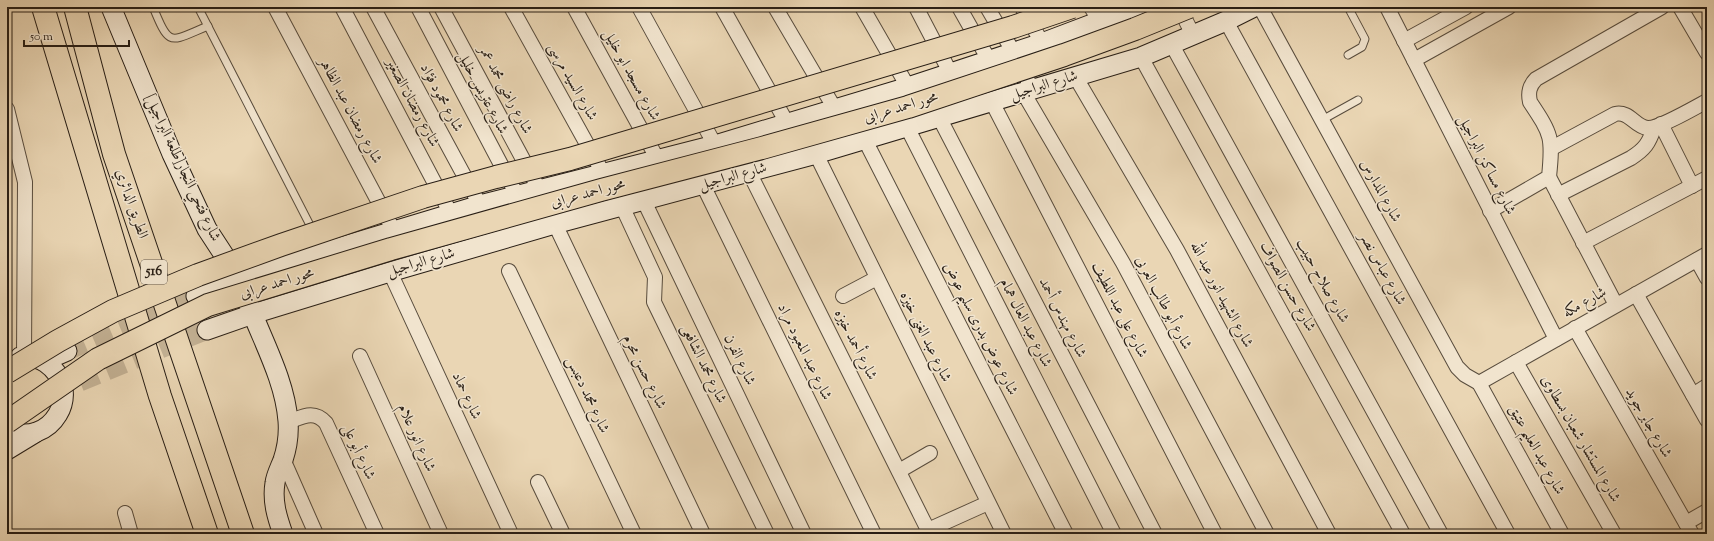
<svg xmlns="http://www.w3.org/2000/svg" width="1714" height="541" font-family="'Sorts Mill Goudy',Amiri,serif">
	<rect width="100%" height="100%" fill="#ead6b4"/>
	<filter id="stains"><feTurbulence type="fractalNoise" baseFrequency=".005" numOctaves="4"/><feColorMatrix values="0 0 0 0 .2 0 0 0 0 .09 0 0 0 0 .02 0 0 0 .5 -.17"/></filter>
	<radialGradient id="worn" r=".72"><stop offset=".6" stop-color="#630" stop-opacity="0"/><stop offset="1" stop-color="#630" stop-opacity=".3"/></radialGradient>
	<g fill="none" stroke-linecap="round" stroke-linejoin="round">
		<!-- secondary-tunnel -->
		<g stroke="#c3b194" stroke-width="19" stroke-dasharray="19 10" stroke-linecap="butt">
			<path d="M67 351 196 296"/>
			<path d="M80 382 207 330"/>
		</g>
		<defs>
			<g id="lane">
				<path d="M153 7C170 48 169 42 208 26"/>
				<path d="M198 7 313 231"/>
				<path d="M1348 55 1362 47 1365 39 1348 7"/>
				<path d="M1322 120 1358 100"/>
			</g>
			<g id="street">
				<path d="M275 7 394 231"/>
				<path d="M342 7 451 214"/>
				<path d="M373 7 480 205"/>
				<path d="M418 7 517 195"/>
				<path d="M441 7 539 189"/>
				<path d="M511 7 603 173"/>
				<path d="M574 7 658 160"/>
				<path d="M639 7 715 145"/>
				<path d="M722 7 787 123"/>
				<path d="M775 7 835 109"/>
				<path d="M862 7 908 87"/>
				<path d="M916 7 951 74"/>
				<path d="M959 7 989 60"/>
				<path d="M987 7 1014 53 1032 89"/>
				<path d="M1022 7 1042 43"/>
				<path d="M1091 7 1100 22"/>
				<path d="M1179 7 1193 35"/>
				<path d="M1260 7 1457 367 1465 375 1479 383 1562 534"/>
				<path d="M1387 7 1556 339"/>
				<path d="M1680 7 1707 53"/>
				<path d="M1226 21 1508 534"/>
				<path d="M1404 41 1466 7"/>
				<path d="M1172 45 1441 534"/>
				<path d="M1141 57 1403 534"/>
				<path d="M1414 60 1509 7"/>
				<path d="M1075 76 1177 250 1329 534"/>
				<path d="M1023 92 1123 263 1267 534"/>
				<path d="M992 102 1215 534"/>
				<path d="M7 109 25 182 24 356"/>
				<path d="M939 117 1155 534"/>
				<path d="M1661 124 1692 186"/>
				<path d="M907 127 1114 534"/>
				<path d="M865 140 1066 534"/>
				<path d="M1552 148 1615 114C1630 111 1634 126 1647 128 1658 129 1696 107 1707 101"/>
				<path d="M816 154 1004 534"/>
				<path d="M749 172 930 534"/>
				<path d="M1549 177 1616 305"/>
				<path d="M703 185 874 534"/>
				<path d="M1558 195 1631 158C1645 149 1649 143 1654 128"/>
				<path d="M644 201 804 534"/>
				<path d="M622 206 655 277 654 302 767 534"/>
				<path d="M1490 211 1549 177C1553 138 1552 135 1530 102 1528 93 1529 86 1536 79L1662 7"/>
				<path d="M555 224 703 534"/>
				<path d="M1583 243 1707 178"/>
				<path d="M1697 260 1707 278"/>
				<path d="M509 271 634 534"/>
				<path d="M390 272 511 534"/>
				<path d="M1636 294 1707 420"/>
				<path d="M843 296 877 278"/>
				<path d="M1575 328 1692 534"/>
				<path d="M360 356 441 534"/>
				<path d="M1516 362 1614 534"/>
				<path d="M1479 383 1707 254"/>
				<path d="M1693 395 1707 386"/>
				<path d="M288 422C302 417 314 409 326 423L377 534"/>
				<path d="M283 459 316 534"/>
				<path d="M899 471 930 453"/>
				<path d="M538 482 563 534"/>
				<path d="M125 513 131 534"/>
				<path d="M1686 523 1707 511"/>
				<path d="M928 530 988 503"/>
			</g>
			<g id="secondary">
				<path d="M111 7 172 154 207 229 237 275"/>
				<path d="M196 296 324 252 480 205 715 145 908 87 1042 43 1137 7"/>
				<path d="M248 302C262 340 285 380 288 421 289 434 287 448 283 460 280 468 276 475 275 483 272 501 277 517 283 534"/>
				<path d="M207 330 253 314 390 272 555 224 816 154 1141 57 1226 21 1254 7"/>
				<path d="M44 361 67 351"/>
				<path d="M7 430C50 450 86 391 46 363 39 358 29 356 20 357"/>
				<path d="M7 450 35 433"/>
			</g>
			<g id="highway">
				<path d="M43 7 160 396 207 534"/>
				<path d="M75 7 114 154 243 534"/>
			</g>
		</defs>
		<!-- lane casing -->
		<use href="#lane" stroke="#584c3d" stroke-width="9"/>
		<!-- street casing -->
		<use href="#street" stroke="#584c3d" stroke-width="16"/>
		<!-- secondary casing -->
		<use href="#secondary" stroke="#281e15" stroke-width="21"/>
		<!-- highway casing -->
		<use href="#highway" stroke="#281e15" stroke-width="24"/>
		<!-- lane -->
		<use href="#lane" stroke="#f1e4ce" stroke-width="7"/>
		<!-- street -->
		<use href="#street" stroke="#f1e4ce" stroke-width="14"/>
		<!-- secondary -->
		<use href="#secondary" stroke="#f1e4ce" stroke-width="19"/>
		<!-- highway -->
		<use href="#highway" stroke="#ead6b4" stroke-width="22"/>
		<defs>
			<g id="highway-bridge">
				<path d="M7 372 58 341 113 311 198 275 281 245 423 197 496 177 570 159 1013 27 1072 7"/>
				<path d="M7 422 98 359 208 305 391 249 601 190 762 148 908 107 1064 55 1135 29 1189 7"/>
			</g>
		</defs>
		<!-- highway-bridge casing -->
		<use href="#highway-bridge" stroke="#281e15" stroke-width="24" stroke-linecap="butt"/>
		<!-- highway-bridge -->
		<use href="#highway-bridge" stroke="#ead6b4" stroke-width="22"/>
	</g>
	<g text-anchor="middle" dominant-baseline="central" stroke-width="3" stroke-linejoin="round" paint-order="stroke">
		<!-- shield labels -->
		<rect fill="#f1e4ce" stroke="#64594c" stroke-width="1" x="141" y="260" width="26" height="24" rx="3"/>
		<g font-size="14" font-weight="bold" fill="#281e15">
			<text x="154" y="272">516</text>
		</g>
		<!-- street labels -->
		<g font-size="15" fill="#281e15" stroke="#f1e4ce">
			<text transform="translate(631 75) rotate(61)">شارع مسجد ابو خليل</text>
			<text transform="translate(572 82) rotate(61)">شارع السيد مرسى</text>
			<text transform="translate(1044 86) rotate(-17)">شارع البراجيل</text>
			<text transform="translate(505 90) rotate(62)">شارع راضى محمد عمر</text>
			<text transform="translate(482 93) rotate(62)">شارع عتريس خليل</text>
			<text transform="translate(441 98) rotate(62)">شارع محمود فؤاد</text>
			<text transform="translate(412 103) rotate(62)">شارع رمضان الصغير</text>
			<text transform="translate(901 108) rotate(-17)">محور احمد عرابى</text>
			<text transform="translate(350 111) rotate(62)">شارع رمضان عبد الظاهر</text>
			<text transform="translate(1486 165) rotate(63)">شارع مساكن البراجيل</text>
			<text transform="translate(182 168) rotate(65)">شارع فتحي النجار[طلعة البراجيل]</text>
			<text transform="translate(733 177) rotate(-15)">شارع البراجيل</text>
			<text transform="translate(1380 191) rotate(61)">شارع المدارس</text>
			<text transform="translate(588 194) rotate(-15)">محور احمد عرابى</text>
			<text transform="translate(131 204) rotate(71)">الطريق الدائري</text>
			<text transform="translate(421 263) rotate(-16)">شارع البراجيل</text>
			<text transform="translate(1382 269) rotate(61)">شارع عباس نصر</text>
			<text transform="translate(1322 281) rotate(61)">شارع صلاح حبيب</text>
			<text transform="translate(277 284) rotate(-17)">محور احمد عرابى</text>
			<text transform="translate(1287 287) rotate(61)">شارع حسن الصواف</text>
			<text transform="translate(1221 295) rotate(62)">شارع الشهيد انور عبد الله</text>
			<text transform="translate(1163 303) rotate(62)">شارع أبو طالب العربى</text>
			<text transform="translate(1585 303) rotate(-29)">شارع مكه</text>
			<text transform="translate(1119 310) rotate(63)">شارع على عبد اللطيف</text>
			<text transform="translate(1062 318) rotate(63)">شارع مهندس أحمد</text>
			<text transform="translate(1025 323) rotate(63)">شارع عبد العال همام</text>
			<text transform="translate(980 329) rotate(63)">شارع عوض بدرى سليم عوض</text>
			<text transform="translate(925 337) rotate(64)">شارع عبد الغنى خيزه</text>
			<text transform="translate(855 345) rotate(63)">شارع أحمد خيزه</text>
			<text transform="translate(804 352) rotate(64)">شارع عبد المعبود مراد</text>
			<text transform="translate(739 360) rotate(64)">شارع الفرن</text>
			<text transform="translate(703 364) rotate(64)">شارع محمد الشافعى</text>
			<text transform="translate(644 372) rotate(64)">شارع حسن محرم</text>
			<text transform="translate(587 395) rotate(65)">شارع محمد دعبس</text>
			<text transform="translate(466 396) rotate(65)">شارع حماد</text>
			<text transform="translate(1648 423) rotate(60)">شارع جابر جويد</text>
			<text transform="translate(416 438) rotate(66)">شارع انور علام</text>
			<text transform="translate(1580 439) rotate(60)">شارع المستشار شعبان بسطاوى</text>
			<text transform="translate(1536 450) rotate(61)">شارع عبد العليم عتيق</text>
			<text transform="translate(358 452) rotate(65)">شارع أبو على</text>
		</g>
	</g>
	<!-- margin -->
	<rect width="1714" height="541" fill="none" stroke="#ead6b4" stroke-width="24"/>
	<rect x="8" y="8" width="1698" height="525" fill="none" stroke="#281e15" stroke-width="2"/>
	<rect x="12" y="12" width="1690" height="517" fill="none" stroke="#281e15"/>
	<!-- scale -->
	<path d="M24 40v6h105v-6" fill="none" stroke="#281e15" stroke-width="2"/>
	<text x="30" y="40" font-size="12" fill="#281e15" stroke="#f1e4ce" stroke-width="3" paint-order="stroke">50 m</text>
	<rect width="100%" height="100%" filter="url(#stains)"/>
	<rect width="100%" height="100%" fill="url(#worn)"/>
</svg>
